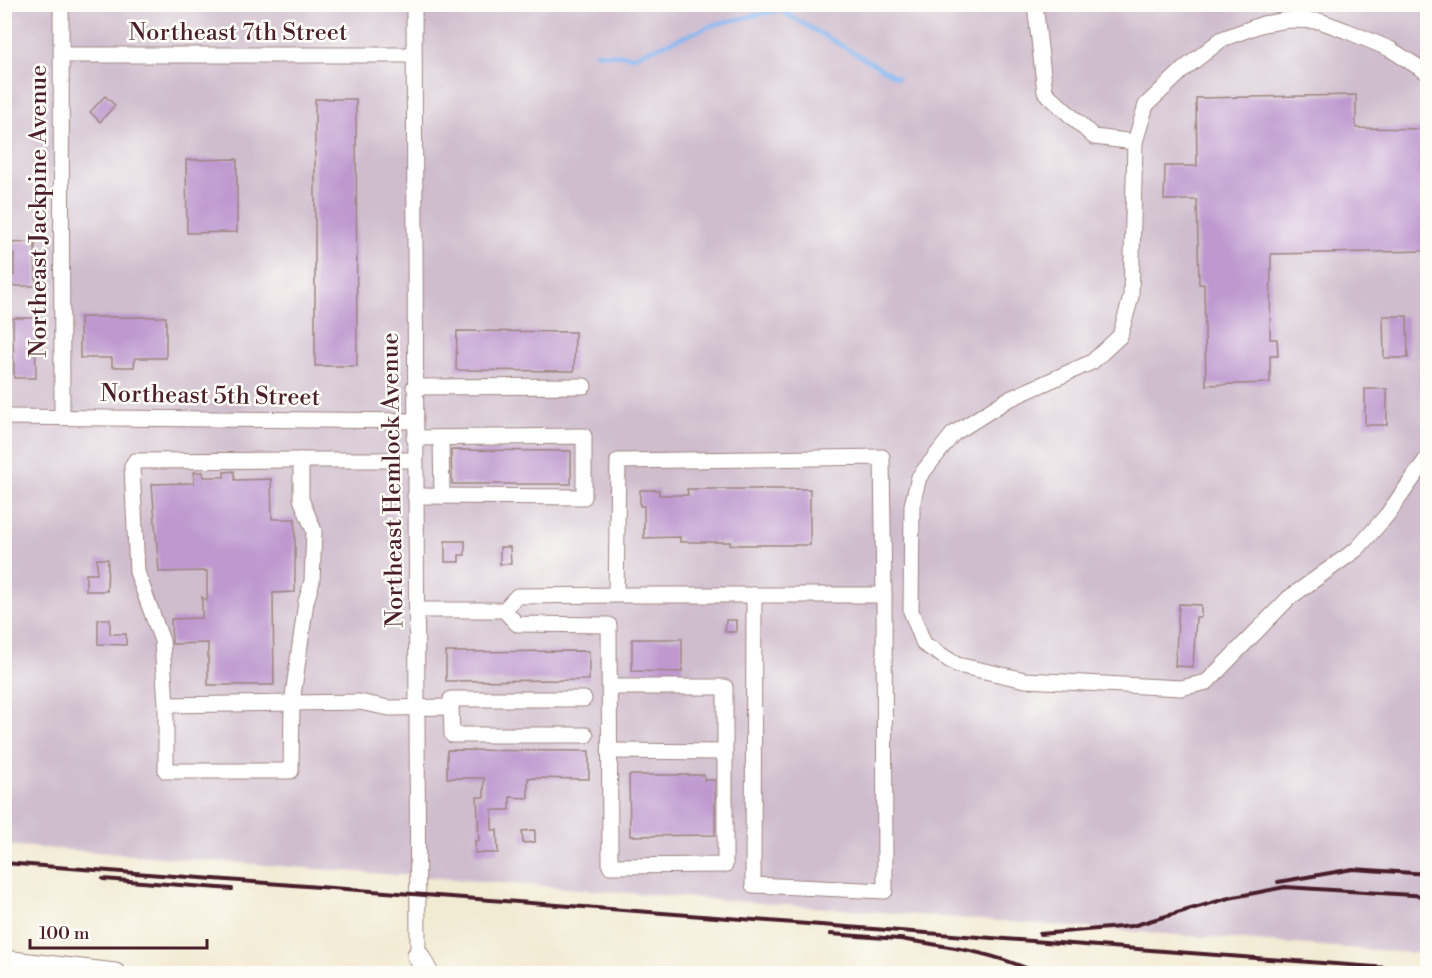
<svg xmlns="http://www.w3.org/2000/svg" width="1432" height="978" font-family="'Libre Bodoni',serif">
	<rect width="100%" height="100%" fill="#fdfcf7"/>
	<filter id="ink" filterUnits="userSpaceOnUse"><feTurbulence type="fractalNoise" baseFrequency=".0167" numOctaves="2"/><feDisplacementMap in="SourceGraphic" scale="12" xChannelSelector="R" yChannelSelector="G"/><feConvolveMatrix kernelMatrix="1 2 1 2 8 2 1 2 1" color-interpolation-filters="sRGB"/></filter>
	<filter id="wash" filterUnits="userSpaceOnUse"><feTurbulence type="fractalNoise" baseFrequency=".008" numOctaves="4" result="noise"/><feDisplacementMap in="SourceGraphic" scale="24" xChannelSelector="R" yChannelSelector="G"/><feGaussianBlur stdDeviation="1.35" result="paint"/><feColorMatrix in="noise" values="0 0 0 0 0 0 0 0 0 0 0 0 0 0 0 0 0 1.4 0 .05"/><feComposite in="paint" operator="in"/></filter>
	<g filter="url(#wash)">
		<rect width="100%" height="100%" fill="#f2ebd4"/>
		<!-- industrial -->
		<path fill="#cfbdce" d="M4 5H1427V954L5 845Z"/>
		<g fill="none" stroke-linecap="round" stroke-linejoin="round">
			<!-- stream -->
			<path stroke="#86b7f2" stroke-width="4" d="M596 53 634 56 716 24 780 10 898 78"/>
		</g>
		<g id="blocks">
			<!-- building -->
			<g fill="#be98cf">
				<path d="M1356 95V128L1428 129V251L1271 254 1270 339H1277L1278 356H1270V383L1206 385 1204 284H1199L1197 200H1164L1165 166H1197L1196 98Z"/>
				<path d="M105 96 115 105 100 122 90 112Z"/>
				<path d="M315 99H356L357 366H315Z"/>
				<path d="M237 159V232L187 233 186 160Z"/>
				<path d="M35 242 36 286H10V275H14V254H10V243Z"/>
				<path d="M1383 316H1407L1408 358H1384Z"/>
				<path d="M80 317H166V358H135L134 367H112V358H80Z"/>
				<path d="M13 318H35L36 378H14Z"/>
				<path d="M457 331 575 332 574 371 456 370Z"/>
				<rect x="1365" y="389" width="22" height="36"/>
				<path d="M451 450 571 451V484H452Z"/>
				<path d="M234 471 235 480 271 479 272 519H295V592L273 593 274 685H208V643L172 644 171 619 202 618V597L207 601V571L159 572 152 484 194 483V472H203L204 477H224V472Z"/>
				<path d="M687 489H810V545H730V542H680V537L644 538V506H640V490H659V495H688Z"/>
				<path d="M445 541H465V555H459V562H445Z"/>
				<path d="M500 547H510L511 564H500Z"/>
				<path d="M97 559H108L107 591H86V574H97Z"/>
				<path d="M1179 604 1201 605V617H1196L1193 667 1175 666Z"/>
				<path d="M98 619H110V634H126V645L98 644Z"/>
				<path d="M726 620H736V632H725Z"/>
				<path d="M632 639H682V672L632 671Z"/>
				<path d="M589 651V680L446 681V652Z"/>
				<path d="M447 750 589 751V779L528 778V798L510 797V810H492V830H497L498 853H475V841H479L477 797H484V778H447Z"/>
				<path d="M629 775H704V780H715V835L630 836Z"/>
				<path d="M535 830V842L523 843 522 831Z"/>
			</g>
		</g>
	</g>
	<g filter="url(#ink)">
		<use href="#blocks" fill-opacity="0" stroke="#9e8580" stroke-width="1.5"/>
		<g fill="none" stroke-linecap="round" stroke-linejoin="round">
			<defs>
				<g id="minor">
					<path d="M61 4 62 417"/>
					<path d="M414 4 418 955"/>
					<path d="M1035 4 1045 92 1094 137 1135 142"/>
					<path d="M62 55H414"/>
					<path d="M1428 73 1390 49 1347 31 1320 21 1288 20 1263 24 1222 39 1184 69 1146 105 1135 142 1131 297 1120 336 1092 362 1007 400 953 434 919 477 912 505 911 611 924 644 957 665 1025 680 1181 688 1207 682 1289 598 1357 549 1387 515 1428 457"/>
					<path d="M414 387 584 386"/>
					<path d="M4 417 414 421"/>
					<path d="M414 438 584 436V497L415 496"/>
					<path d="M441 438 442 496"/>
					<path d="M415 460H301V499L314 531 312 581 306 602 292 703 359 702 389 708 451 707V699H584"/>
					<path d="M754 595 753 885 885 891 884 595"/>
					<path d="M417 610H504L517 596 616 595 618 461 882 457 884 595H616"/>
					<path d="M504 610 517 624 609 625 610 866 725 865V687H609"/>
					<path d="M166 705V771H291L292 703 166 705 162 641 137 572 132 466 135 461 301 460"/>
					<path d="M451 707 452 735H586"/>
					<path d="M609 751 725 752"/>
				</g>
				<g id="highway">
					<path d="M418 955 428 974"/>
					<path d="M4 961 115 974"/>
				</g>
			</defs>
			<!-- minor casing -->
			<use href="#minor" stroke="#9e8580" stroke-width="17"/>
			<!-- highway casing -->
			<use href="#highway" stroke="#9e8580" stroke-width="23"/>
			<!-- minor -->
			<use href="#minor" stroke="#fff" stroke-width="15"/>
			<!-- highway -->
			<use href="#highway" stroke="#fff" stroke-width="21"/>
			<!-- rail -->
			<g stroke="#4a1f2b" stroke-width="4">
				<path d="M4 863 1428 971"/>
				<path d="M103 879 232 889"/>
				<path d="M1278 882 1353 869 1428 874"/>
				<path d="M830 934 899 939"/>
				<path d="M1040 934 1132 926 1229 898 1285 887 1428 896"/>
				<path d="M900 939C949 947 994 952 1039 974"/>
			</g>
		</g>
	</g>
	<g text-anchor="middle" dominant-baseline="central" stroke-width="5" stroke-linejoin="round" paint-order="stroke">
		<!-- street labels -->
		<g font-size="24" fill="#4a1f2b" stroke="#fdfcf7">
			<text x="238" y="33">Northeast 7th Street</text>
			<text transform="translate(39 211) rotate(-90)">Northeast Jackpine Avenue</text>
			<text transform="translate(210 396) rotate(1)">Northeast 5th Street</text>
			<text transform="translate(393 480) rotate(-91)">Northeast Hemlock Avenue</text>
		</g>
	</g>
	<!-- margin -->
	<rect width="1432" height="978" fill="none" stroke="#fdfcf7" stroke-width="24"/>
	<!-- scale -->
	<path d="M30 939v9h177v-9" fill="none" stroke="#4a1f2b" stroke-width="3"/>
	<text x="39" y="939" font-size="18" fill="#4a1f2b" stroke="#fdfcf7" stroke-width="4.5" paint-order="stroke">100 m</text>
</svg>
